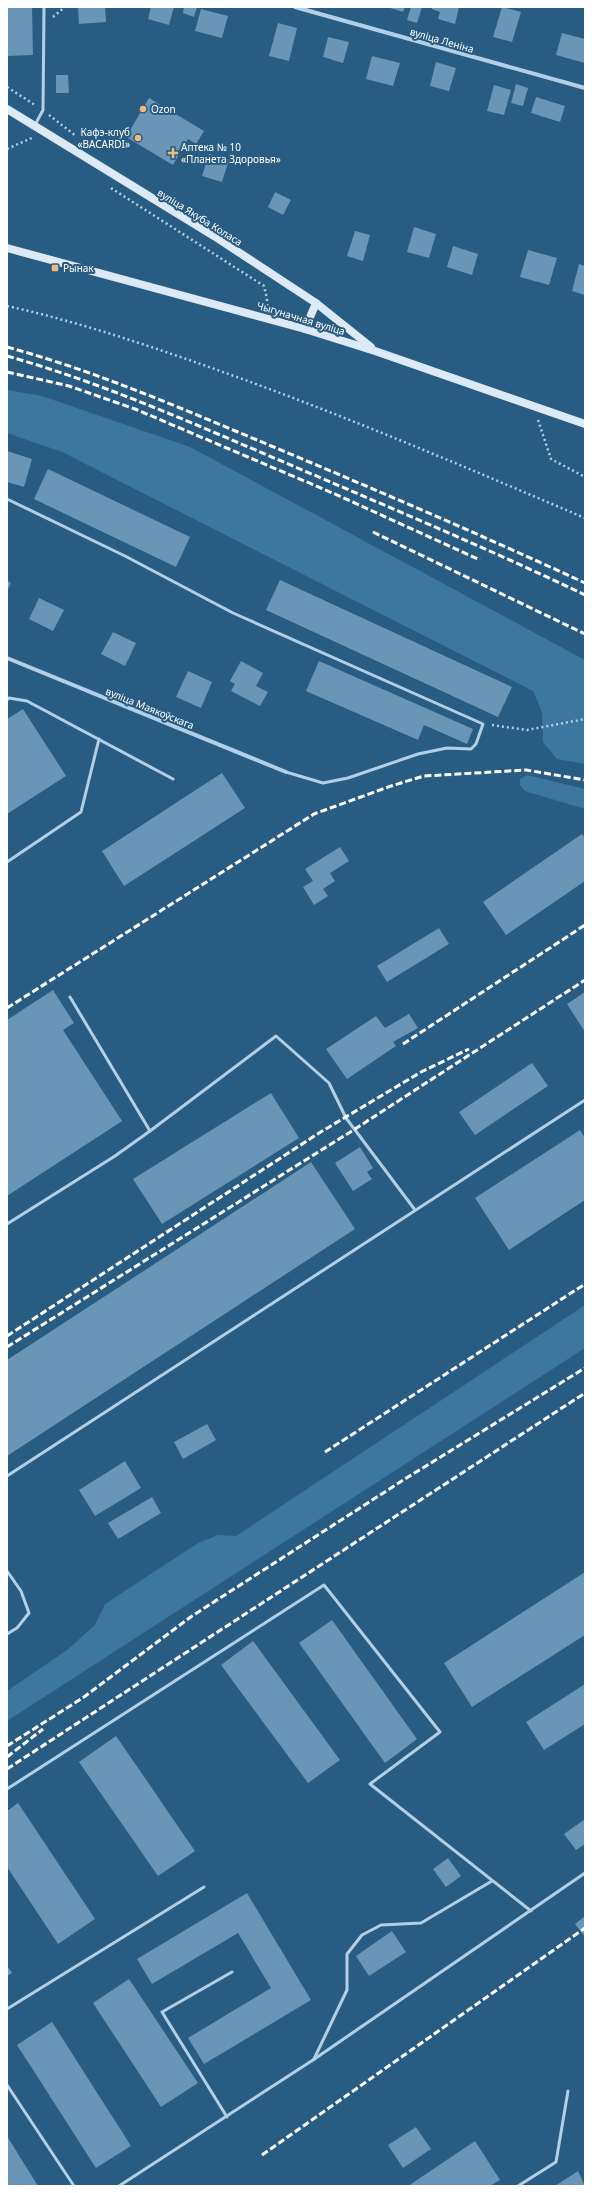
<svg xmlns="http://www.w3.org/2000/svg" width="592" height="2193" font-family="'Noto Sans',sans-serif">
	<rect width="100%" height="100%" fill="#285c83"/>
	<!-- green -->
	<g fill="#3d769f">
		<path d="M7 390 42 396 190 447 585 660V764L557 759 543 742 542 712 533 691 62 452 7 433Z"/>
		<path d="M527 775 585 789V809L525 791 520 785V779Z"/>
		<path d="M585 1305V1348L7 1721V1691L67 1650 95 1625 105 1604 198 1543 218 1535 236 1536Z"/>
	</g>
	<!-- building -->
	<g fill="#6995b6">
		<path d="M7 7H32L33 55 7 56Z"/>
		<path d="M78 7H105L106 22 79 24Z"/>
		<path d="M151 7H174L169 25 148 19Z"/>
		<path d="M184 7H197L194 17 183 13Z"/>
		<path d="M387 7H405L403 12Z"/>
		<path d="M411 7H422L417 23 407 20Z"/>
		<path d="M432 7H459L455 24 438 19 440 12 432 9Z"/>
		<path d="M502 7 521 12 512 42 493 37Z"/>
		<path d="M201 9 228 16 222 38 195 31Z"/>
		<path d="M278 23 297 28 289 61 269 56Z"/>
		<path d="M562 33 585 39V63L556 55Z"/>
		<path d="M328 37 349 42 343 63 323 57Z"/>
		<path d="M372 56 400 63 393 86 366 79Z"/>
		<path d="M436 62 456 68 449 91 430 86Z"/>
		<path d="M56 75H68L69 93H56Z"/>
		<path d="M516 84 528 88 523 106 511 103Z"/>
		<path d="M494 85 511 90 504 115 487 111Z"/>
		<path d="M536 97 565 106 560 122 531 113Z"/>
		<path d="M149 98 204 131 196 144 188 139 173 165 126 137Z"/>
		<path d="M209 154 229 160 222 182 202 176Z"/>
		<path d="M275 192 291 200 283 215 268 207Z"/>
		<path d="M414 227 436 234 429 258 407 252Z"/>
		<path d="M355 231 370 235 363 261 347 256Z"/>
		<path d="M453 246 478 254 472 275 447 267Z"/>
		<path d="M528 250 557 258 549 285 520 277Z"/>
		<path d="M579 264 585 266V295L572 291Z"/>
		<path d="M7 451 32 459 24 487 7 482Z"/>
		<path d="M48 469 190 537 176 567 34 499Z"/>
		<path d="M7 580 11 583 7 591Z"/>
		<path d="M280 580 512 687 498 717 266 610Z"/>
		<path d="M39 598 64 610 53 631 29 619Z"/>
		<path d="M113 632 136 643 125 666 101 654Z"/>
		<path d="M241 661 263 673 256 686 268 692 260 706 231 691 235 684 230 681Z"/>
		<path d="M319 661 473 729 467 744 424 725 418 740 306 691Z"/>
		<path d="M188 671 212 682 201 708 176 697Z"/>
		<path d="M23 709 66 776 7 814V719Z"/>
		<path d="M222 773 245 808 124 886 102 851Z"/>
		<path d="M582 834 585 838V881L506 935 483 902Z"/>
		<path d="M340 847 349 861 330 873 335 881 323 889 328 896 314 905 303 887 313 881 305 869Z"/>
		<path d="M439 928 449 944 387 982 377 966Z"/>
		<path d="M53 990 74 1023 63 1030 122 1121 7 1196V1020Z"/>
		<path d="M585 992V1032L567 1004Z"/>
		<path d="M409 1014 418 1028 393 1042 396 1046 347 1079 326 1049 376 1016 385 1028Z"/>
		<path d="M532 1063 548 1086 475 1135 459 1112Z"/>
		<path d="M271 1093 299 1138 162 1224 133 1179Z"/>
		<path d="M580 1130 585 1138V1200L509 1250 475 1198Z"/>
		<path d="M360 1147 373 1168 367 1172 372 1179 353 1191 335 1163Z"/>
		<path d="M311 1162 355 1229 7 1456V1360Z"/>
		<path d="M207 1424 216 1440 183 1459 174 1442Z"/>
		<path d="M125 1461 141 1488 95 1516 79 1490Z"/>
		<path d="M152 1497 161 1513 118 1539 108 1523Z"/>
		<path d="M585 1572V1635L472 1707 444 1663Z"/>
		<path d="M332 1620 417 1739 385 1763 299 1643Z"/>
		<path d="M253 1641 340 1760 308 1783 221 1665Z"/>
		<path d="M585 1684V1724L544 1750 526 1722Z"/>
		<path d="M116 1736 195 1851 158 1876 79 1762Z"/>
		<path d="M18 1803 95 1919 58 1944 7 1867V1811Z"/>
		<path d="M585 1819V1844L576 1850 564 1834Z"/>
		<path d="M448 1858 461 1876 446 1887 433 1869Z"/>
		<path d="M247 1893 311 2000 204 2064 188 2038 271 1988 238 1933 152 1984 137 1959Z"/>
		<path d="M585 1916V1937L575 1924Z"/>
		<path d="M392 1931 406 1952 369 1976 356 1956Z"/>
		<path d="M7 1966 12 1973 7 1976Z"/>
		<path d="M129 1979 198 2083 161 2107 93 2003Z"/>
		<path d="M52 2022 131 2146 96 2168 17 2045Z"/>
		<path d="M416 2127 431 2149 403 2168 388 2145Z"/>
		<path d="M7 2136 38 2186H7Z"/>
		<path d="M475 2141 500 2180 490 2186H408Z"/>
		<path d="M578 2171 585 2186H555Z"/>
	</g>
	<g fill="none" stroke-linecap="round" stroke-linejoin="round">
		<!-- path -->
		<g stroke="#b1d0e7" stroke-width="2.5" stroke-dasharray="2 3" stroke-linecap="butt">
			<path d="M53 17 65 7"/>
			<path d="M7 87 35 105"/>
			<path d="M49 115 76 136"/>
			<path d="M7 149 32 138"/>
			<path d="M111 188 264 286 267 299V307"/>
			<path d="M7 306C80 322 153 347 223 372 346 416 465 467 585 518"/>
			<path d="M538 420 551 459 585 477"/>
			<path d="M492 725 527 730 585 719"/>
		</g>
		<!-- lane -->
		<g stroke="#b1d0e7" stroke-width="3">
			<path d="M35 125 43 110 44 7"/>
			<path d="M7 499 125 556 233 613 483 724 476 744 471 749 447 748 418 754 348 778 323 783 286 772"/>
			<path d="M7 700 9 698 27 701 173 779"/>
			<path d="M7 862 81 812 99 739"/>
			<path d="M70 997 150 1131 276 1036 329 1083 346 1118 415 1210"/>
			<path d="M7 1224 115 1156 150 1131"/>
			<path d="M7 1476 585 1100"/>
			<path d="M7 1571 21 1591 29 1613 17 1628 7 1634"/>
			<path d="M7 1789 324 1585 440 1732 370 1784 531 1911"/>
			<path d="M7 2009 204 1887"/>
			<path d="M314 2059 347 1990V1954L362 1935 381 1925 421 1923 492 1881"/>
			<path d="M7 2085 74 2186"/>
			<path d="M227 2117 162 2012 232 1972"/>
			<path d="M119 2186 313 2060 585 1873"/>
			<path d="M518 2186 556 2162 568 2091"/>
		</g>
		<!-- street -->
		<g stroke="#b1d0e7" stroke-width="4">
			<path d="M295 7 585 88"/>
			<path d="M7 658 286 772"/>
		</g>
		<!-- secondary -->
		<g stroke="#dbeaf6" stroke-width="8">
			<path d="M7 109 214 236 316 303 371 347"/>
			<path d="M7 248 305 329 375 351 585 424"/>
			<path d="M305 329 316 303"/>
		</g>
		<!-- rail -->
		<g stroke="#fff" stroke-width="3" stroke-dasharray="7 3" stroke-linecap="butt">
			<path d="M7 347C95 371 173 405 257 440 367 486 477 533 585 583"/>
			<path d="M7 356C103 383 194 424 286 463 386 506 487 548 585 595"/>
			<path d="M7 372 69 386 135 409 335 494 480 560"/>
			<path d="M373 532 585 634"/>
			<path d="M7 1008 314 814 391 786 424 776 526 770 585 780"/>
			<path d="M403 1044 585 925"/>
			<path d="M7 1336 319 1133 421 1072 469 1049"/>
			<path d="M7 1347 355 1129 585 980"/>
			<path d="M325 1452 585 1284"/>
			<path d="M7 1746 84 1697 192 1616 408 1477 585 1368"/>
			<path d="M7 1757 43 1729"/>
			<path d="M7 1769 585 1393"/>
			<path d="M262 2155 585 1928"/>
		</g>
	</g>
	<!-- markers -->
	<g fill="#eebc78" stroke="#285c83" stroke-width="1.5">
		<circle cx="143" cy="109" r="4"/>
		<circle cx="138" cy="138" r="4"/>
		<path d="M171 147h4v4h4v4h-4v4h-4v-4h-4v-4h4z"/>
		<rect x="51" y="264" width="8" height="8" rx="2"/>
	</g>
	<g text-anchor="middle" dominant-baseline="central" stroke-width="4" stroke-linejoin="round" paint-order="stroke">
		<!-- street labels -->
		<g font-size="10" fill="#fff" stroke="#285c83">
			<text transform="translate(442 40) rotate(16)">вуліца Леніна</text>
			<text transform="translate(200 217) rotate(32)">вуліца Якуба Коласа</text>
			<text transform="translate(301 318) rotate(17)">Чыгуначная вуліца</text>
			<text transform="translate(150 708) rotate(22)">вуліца Маякоўскага</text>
		</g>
		<!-- poi labels -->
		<g font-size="10" fill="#fff" stroke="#285c83" text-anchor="start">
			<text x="151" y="109">Ozon</text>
			<text x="130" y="132" text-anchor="end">Кафэ-клуб<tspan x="130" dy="12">«BACARDI»</tspan></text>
			<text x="181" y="147">Аптека № 10<tspan x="181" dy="12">«Планета Здоровья»</tspan></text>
			<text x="63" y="268">Рынак</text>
		</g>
	</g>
	<!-- border -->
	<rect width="592" height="2193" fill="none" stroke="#ffffff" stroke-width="16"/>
</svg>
